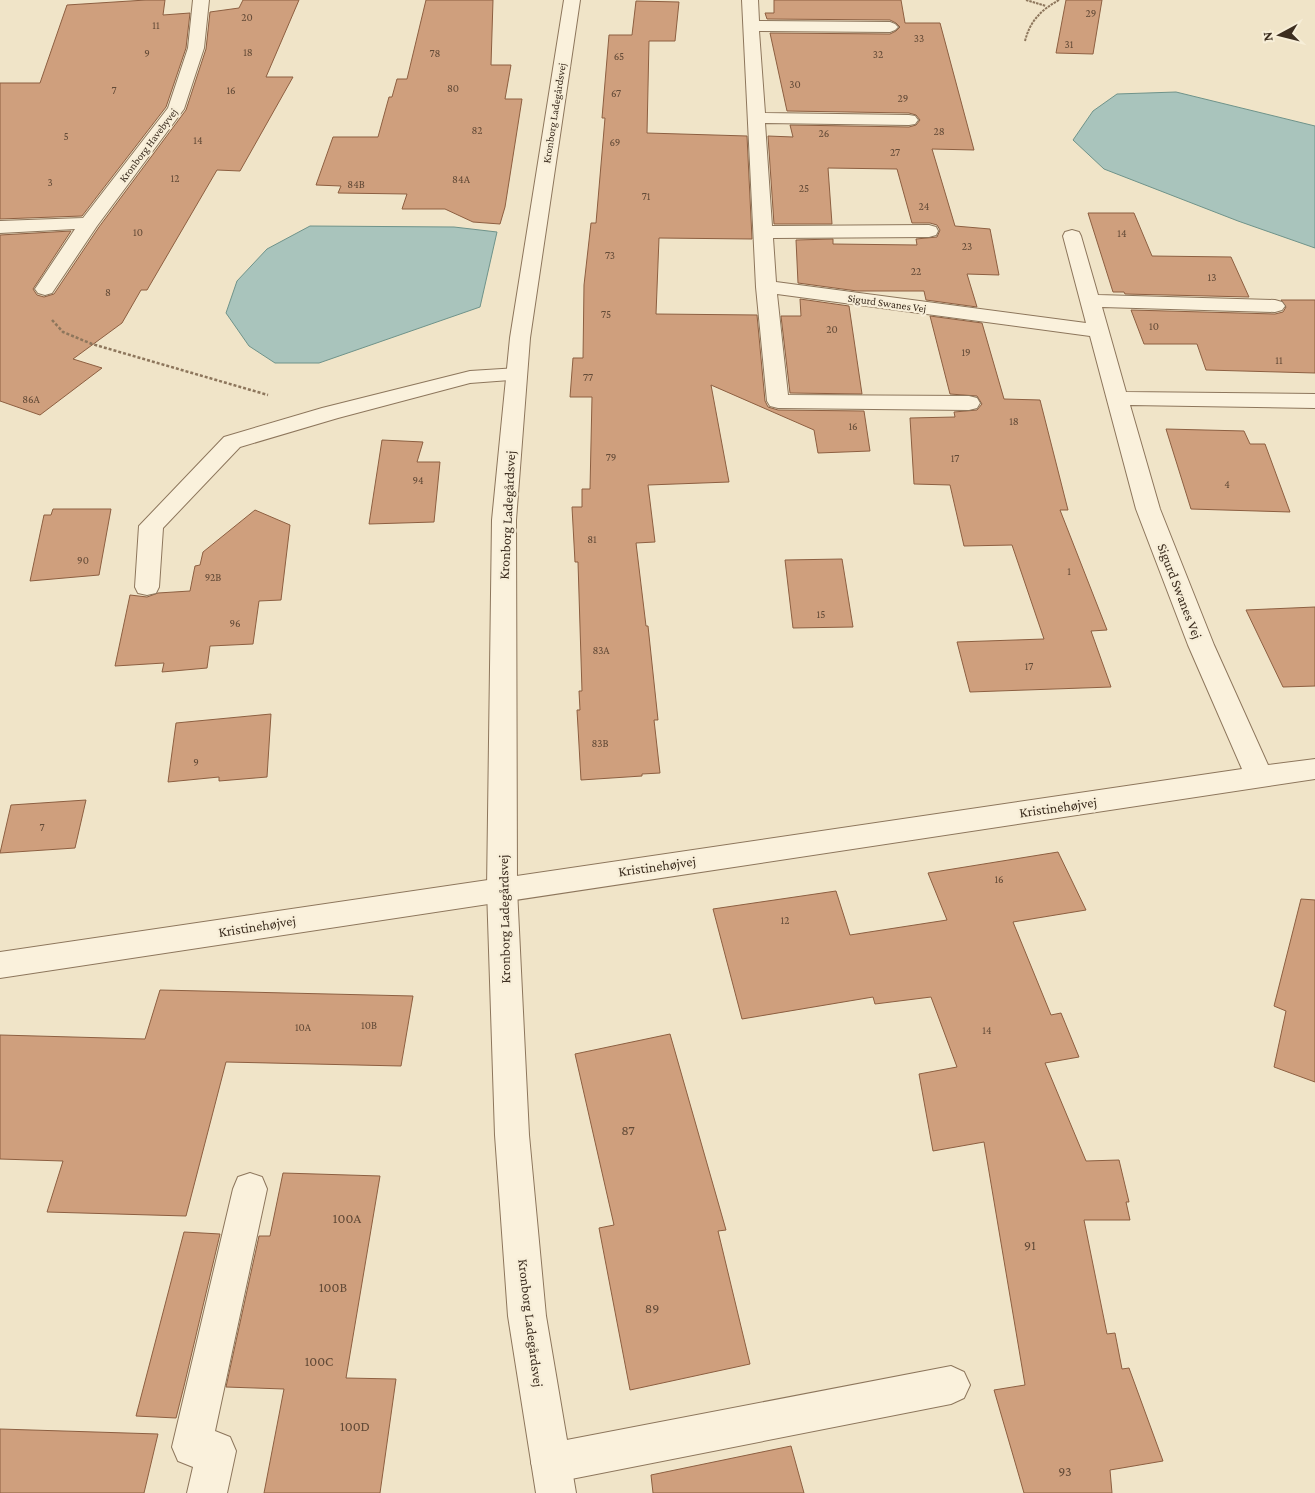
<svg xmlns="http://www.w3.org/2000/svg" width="1315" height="1493" font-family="'Crimson Pro',serif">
	<rect width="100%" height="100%" fill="#f0e4c8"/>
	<!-- water -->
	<g fill="#a9c4bc" stroke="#6f938a">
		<path d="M1176 92 1315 126V248L1238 221 1104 169 1073 140 1093 111 1117 94Z"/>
		<path d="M310 226 454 227 497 232 480 307 319 363H275L249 346 226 313 237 281 267 249Z"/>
	</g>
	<!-- building -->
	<g fill="#cf9f7d" stroke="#8d5f41">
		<path d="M146 0H165L163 15 190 13 186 48 166 107 82 216 0 219V83H40L67 5Z"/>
		<path d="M243 0H299L266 77H293L240 171 217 170 147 290H141L122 323 73 359 102 368 40 415 0 401V235L71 231 33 289 37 295 44 297 54 294 99 227 186 110 206 49 210 12 239 8Z"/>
		<path d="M426 0H493L491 65H511L505 99H522L505 207 500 224 473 222 445 209H402L407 194 338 193 341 186 316 185 333 137H378L389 97H392L397 79H407Z"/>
		<path d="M774 0H901L905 23H940L974 150 932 149 955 226 990 229 999 275 967 274 977 307 926 300 924 291H857L798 283 796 240 833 239V244L917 245 916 239 937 237 940 230 937 225 930 223H912L897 169 828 168 832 224H774L768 136 793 137 790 125 909 127 916 125 920 120 916 115 909 113 787 111 770 33 890 34 896 31 900 27 896 23 890 20 767 19 765 13H774Z"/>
		<path d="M1066 0H1102L1093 54 1056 53Z"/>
		<path d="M636 1 679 2 675 41H649L647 133 747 136 752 239 659 238 656 314 757 315 765 401 768 407 778 410 864 411 870 451 818 453 814 430 711 385 729 482 648 485 655 542 636 543 646 626H648L658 720H654L660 773 642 774V776L581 780 577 710H580L579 691H582L578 562H575L572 507H582V489H590L592 397H570L573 358H583L584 285 591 223H596L605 118H602L609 35H632Z"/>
		<path d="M1088 213H1134L1152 256 1231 257 1249 297 1125 294 1124 292H1113Z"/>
		<path d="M800 299 849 306 862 394 790 393 781 316H801Z"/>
		<path d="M1281 300H1315V373L1206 370 1197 344H1144L1131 310 1275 314 1283 312 1286 307Z"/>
		<path d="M930 316 982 323 1004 399 1040 400 1068 510H1060L1107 630 1091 631 1111 687 970 692 957 642 1044 639 1012 545 964 546 950 485 914 484 910 418 955 417 954 412 977 410 982 404 977 396 950 394Z"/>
		<path d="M1166 429 1244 431 1250 444H1265L1290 512 1191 509Z"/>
		<path d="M382 440 423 442 417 462H440L434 522 369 524Z"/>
		<path d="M53 509H111L99 575 30 581 44 515H51Z"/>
		<path d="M255 510 290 525 281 600 259 601 253 644 210 646 207 668 162 672 164 663 115 666 130 595 147 597 158 593 190 591 195 566 200 565 203 552Z"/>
		<path d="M842 559 853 627 793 628 785 560Z"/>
		<path d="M1315 607V686L1283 687 1246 610Z"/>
		<path d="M271 714 267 777 219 781V777L168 782 176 723Z"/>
		<path d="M86 800 75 848 0 853 11 805Z"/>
		<path d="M1058 852 1086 910 1013 922 1051 1015 1061 1013 1079 1057 1045 1063 1086 1161 1119 1160 1129 1202H1126L1130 1220H1084L1107 1334 1115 1333 1122 1369 1129 1368 1163 1461 1110 1470 1112 1493H1024L994 1390 1025 1385 984 1142 933 1151 919 1074 957 1067 931 997 875 1004 873 997 742 1019 713 909 836 891 850 935 947 920 928 873Z"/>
		<path d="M1301 899 1315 900V1082L1274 1067 1286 1011 1274 1006Z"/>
		<path d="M160 990 413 996 401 1066 226 1062 186 1216 47 1212 63 1161 0 1159V1035L145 1039Z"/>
		<path d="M670 1034 726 1230 718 1231 750 1364 630 1390 599 1228 614 1225 575 1054Z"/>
		<path d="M283 1173 380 1176 346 1378 396 1379 380 1493H264L284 1389 226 1387 259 1236H270Z"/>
		<path d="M184 1232 220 1234 184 1386 176 1418 136 1416Z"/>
		<path d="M0 1429 158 1434 144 1493H0Z"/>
		<path d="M791 1446 804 1493H653L651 1475Z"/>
	</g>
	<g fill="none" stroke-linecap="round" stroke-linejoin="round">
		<defs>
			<g id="minor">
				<path d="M193 0H209L204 48 184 109 97 226 52 293 45 295 38 293 35 289 75 229 0 233V221L83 218 168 108 188 48Z"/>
				<path d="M742 0H758L759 21 890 22 895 24 898 27 895 30 890 32 759 31 765 113 909 115 915 116 918 120 915 124 909 125 765 123 772 226 929 225 936 227 938 231 936 235 929 237 773 238 776 282 1086 323 1063 236 1065 232 1072 230 1079 232 1081 236 1098 295 1275 300 1282 302 1285 306 1282 310 1275 312 1102 307 1126 392 1315 394V408L1130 405 1160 509 1214 645 1268 765 1315 759V779L0 978V952L1242 769 1188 645 1136 509 1090 336 777 294 788 395 969 396 977 398 980 403 977 408 969 410 778 408 770 406 767 401 756 287Z"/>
				<path d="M516 368 524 369 527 374 524 379 470 383 338 418 240 447 163 528 159 587 156 593 147 595 138 593 135 587 139 526 224 437 322 408 470 371Z"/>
				<path d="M250 1173 262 1177 267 1189 215 1431 230 1437 236 1451 227 1493H187L193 1467 178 1461 172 1447 233 1189 238 1177Z"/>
				<path d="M951 1366 964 1372 970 1385 964 1398 951 1404 551 1483 537 1477 531 1463 537 1449 551 1443Z"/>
			</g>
			<path id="tertiary" d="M564 0H580L530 338 516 520 517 889 529 1135 546 1316 576 1493H536L508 1316 495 1135 487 889 492 520 510 338Z"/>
		</defs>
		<!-- minor casing -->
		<use href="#minor" stroke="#8d765c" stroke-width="2"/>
		<!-- tertiary casing -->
		<use href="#tertiary" stroke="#8d765c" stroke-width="2"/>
		<!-- path-far1 -->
		<g stroke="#8d765c" stroke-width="2" stroke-dasharray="2.5 1" stroke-linecap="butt">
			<path d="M1026 0 1046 6"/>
			<path d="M1025 41C1030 21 1041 10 1059 0"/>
		</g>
		<!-- path -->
		<path stroke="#8d765c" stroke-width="2.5" stroke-dasharray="3 2" stroke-linecap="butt" d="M52 320 63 332 92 344 268 395"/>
		<!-- minor -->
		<use href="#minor" fill="#faf1dc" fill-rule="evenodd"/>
		<!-- tertiary -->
		<use href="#tertiary" fill="#faf1dc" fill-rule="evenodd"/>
	</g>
	<g text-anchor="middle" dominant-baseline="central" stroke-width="4.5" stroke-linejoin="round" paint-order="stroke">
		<!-- number labels -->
		<g font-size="11" fill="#624a37">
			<text x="1091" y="13">29</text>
			<text x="247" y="17">20</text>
			<text x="156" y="25">11</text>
			<text x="919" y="38">33</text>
			<text x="1069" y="44">31</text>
			<text x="248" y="52">18</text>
			<text x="147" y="53">9</text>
			<text x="435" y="53">78</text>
			<text x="878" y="54">32</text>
			<text x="619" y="56">65</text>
			<text x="795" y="84">30</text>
			<text x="453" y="88">80</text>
			<text x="114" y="90">7</text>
			<text x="231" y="90">16</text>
			<text x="616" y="93">67</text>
			<text x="903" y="98">29</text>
			<text x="477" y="130">82</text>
			<text x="939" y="131">28</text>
			<text x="824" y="133">26</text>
			<text x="66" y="136">5</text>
			<text x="198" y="140">14</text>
			<text x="615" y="142">69</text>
			<text x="895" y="152">27</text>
			<text x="175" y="178">12</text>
			<text x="461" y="179">84A</text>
			<text x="50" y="182">3</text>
			<text x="356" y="184">84B</text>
			<text x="804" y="188">25</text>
			<text x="646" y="196">71</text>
			<text x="924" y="206">24</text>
			<text x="138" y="232">10</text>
			<text x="1122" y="233">14</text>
			<text x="967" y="246">23</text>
			<text x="610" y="255">73</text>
			<text x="916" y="271">22</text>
			<text x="1212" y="277">13</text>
			<text x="108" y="292">8</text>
			<text x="606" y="314">75</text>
			<text x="1154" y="326">10</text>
			<text x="832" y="329">20</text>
			<text x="966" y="352">19</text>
			<text x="1279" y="360">11</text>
			<text x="588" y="377">77</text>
			<text x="31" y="399">86A</text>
			<text x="1014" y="421">18</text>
			<text x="853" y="426">16</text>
			<text x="611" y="457">79</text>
			<text x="955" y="458">17</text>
			<text x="418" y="480">94</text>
			<text x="1227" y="484">4</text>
			<text x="592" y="539">81</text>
			<text x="83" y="560">90</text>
			<text x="1069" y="571">1</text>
			<text x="213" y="577">92B</text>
			<text x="821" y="614">15</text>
			<text x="235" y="623">96</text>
			<text x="601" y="650">83A</text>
			<text x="1029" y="666">17</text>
			<text x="600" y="743">83B</text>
			<text x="196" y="762">9</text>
			<text x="42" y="827">7</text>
			<text x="999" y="879">16</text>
			<text x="785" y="920">12</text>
			<text x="369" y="1025">10B</text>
			<text x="303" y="1027">10A</text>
			<text x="987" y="1030">14</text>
		</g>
		<!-- far-street labels -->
		<g font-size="11" fill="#3d2e20" stroke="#f7eed8">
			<text transform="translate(554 113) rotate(-81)">Kronborg Ladegårdsvej</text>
			<text transform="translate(148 145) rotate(-53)">Kronborg Havebyvej</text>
			<text transform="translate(887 303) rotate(8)">Sigurd Swanes Vej</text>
		</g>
		<!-- street labels -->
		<g font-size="14" fill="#3d2e20" stroke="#f7eed8">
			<text transform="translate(507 515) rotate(-87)">Kronborg Ladegårdsvej</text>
			<text transform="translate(1180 591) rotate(69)">Sigurd Swanes Vej</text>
			<text transform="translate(1058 807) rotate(-8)">Kristinehøjvej</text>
			<text transform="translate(657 866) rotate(-8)">Kristinehøjvej</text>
			<text transform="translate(504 919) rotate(-91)">Kronborg Ladegårdsvej</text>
			<text transform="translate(257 926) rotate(-9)">Kristinehøjvej</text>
			<text transform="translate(531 1323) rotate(83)">Kronborg Ladegårdsvej</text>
		</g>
		<!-- near-number labels -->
		<g font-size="14" fill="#624a37">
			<text x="628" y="1130">87</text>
			<text x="347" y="1218">100A</text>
			<text x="1030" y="1245">91</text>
			<text x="333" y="1287">100B</text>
			<text x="652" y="1308">89</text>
			<text x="319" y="1361">100C</text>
			<text x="355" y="1426">100D</text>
			<text x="1065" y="1471">93</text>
		</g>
	</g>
	<!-- north arrow -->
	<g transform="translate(1280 35) rotate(263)" stroke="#f7eed8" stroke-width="4" paint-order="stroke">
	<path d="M0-4L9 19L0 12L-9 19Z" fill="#3d2e20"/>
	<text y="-8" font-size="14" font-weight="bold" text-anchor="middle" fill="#3d2e20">N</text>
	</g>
</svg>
